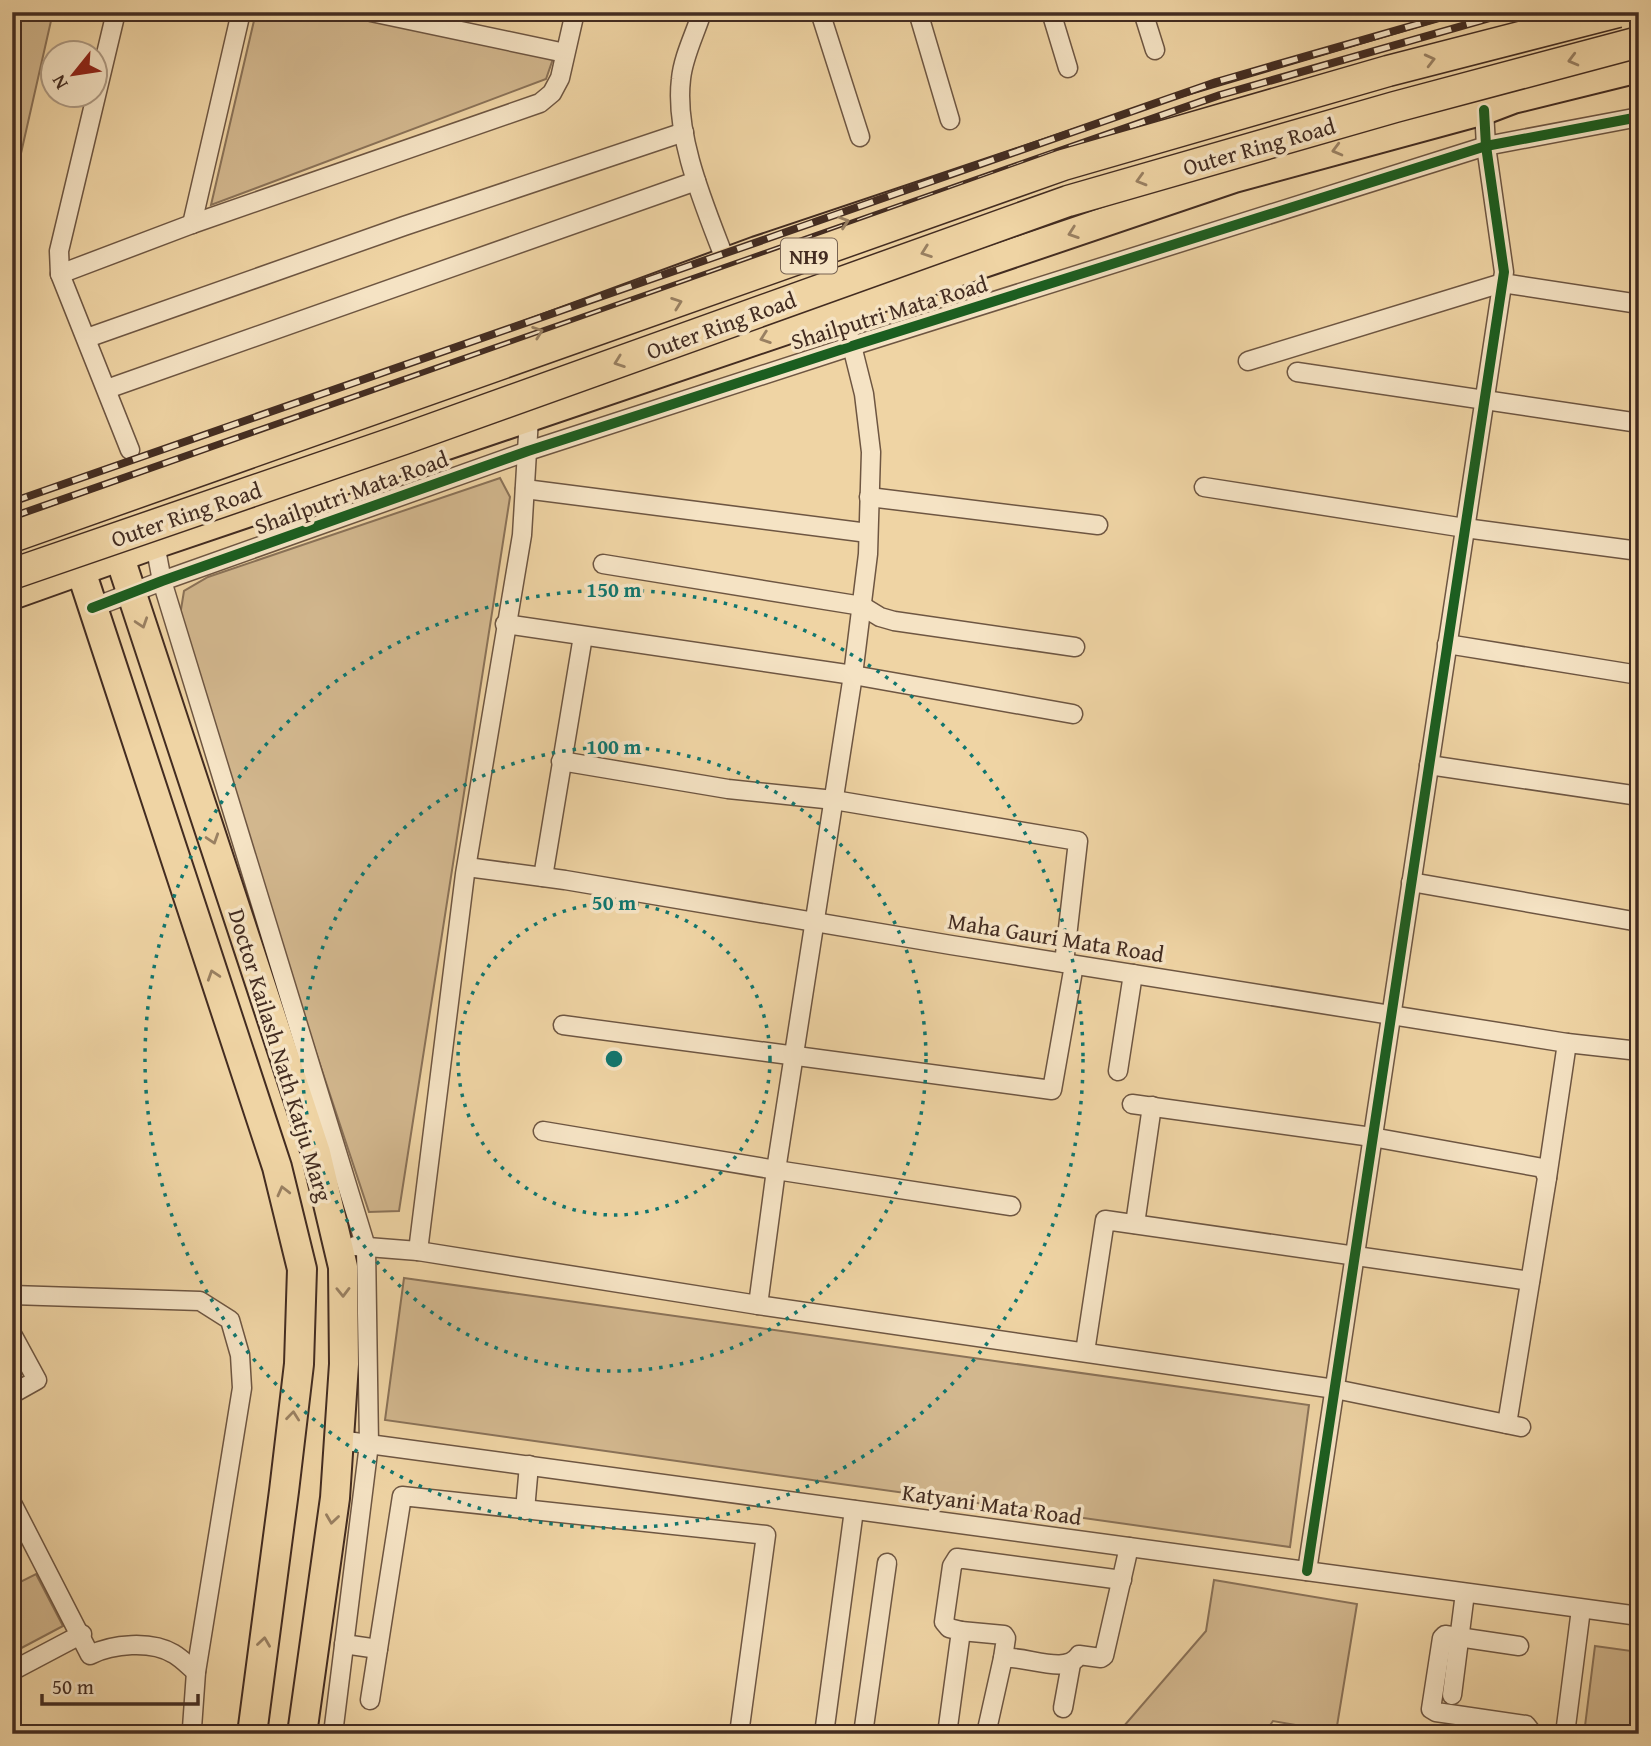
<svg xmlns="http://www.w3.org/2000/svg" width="1651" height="1746" font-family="'Gentium Book Plus',serif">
	<rect width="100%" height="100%" fill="#efd4a4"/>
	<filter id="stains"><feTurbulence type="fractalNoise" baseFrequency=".00286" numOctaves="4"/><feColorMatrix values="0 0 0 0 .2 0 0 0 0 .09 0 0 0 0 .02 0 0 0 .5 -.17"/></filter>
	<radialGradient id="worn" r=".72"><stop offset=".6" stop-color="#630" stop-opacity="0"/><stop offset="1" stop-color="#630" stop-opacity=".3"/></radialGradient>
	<!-- green -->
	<g fill="#d2b78e" stroke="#8a7258" stroke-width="2">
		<path d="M12 12H53L12 193Z"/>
		<path d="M256 12H366L555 53 546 79 211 205Z"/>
		<path d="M500 478 510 497 399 1211 369 1212 177 634 184 591 208 577Z"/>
		<path d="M404 1278 1309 1405 1290 1547 385 1420Z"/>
		<path d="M36 1574 63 1626 12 1653V1586Z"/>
		<path d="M1214 1580 1357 1604 1336 1732 1273 1721 1264 1734H1117L1206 1631Z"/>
		<path d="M1595 1646 1639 1652V1734H1584Z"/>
	</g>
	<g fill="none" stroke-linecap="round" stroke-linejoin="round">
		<defs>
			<g id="minor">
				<path d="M116 12 59 251 60 274 130 450"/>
				<path d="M371 12 565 53"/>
				<path d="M702 12C695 34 683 57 681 79 674 137 706 209 726 262"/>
				<path d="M820 12 860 137"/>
				<path d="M918 12 950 120"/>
				<path d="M1051 12 1068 68"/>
				<path d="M1143 12 1155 50"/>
				<path d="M192 224 241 12"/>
				<path d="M60 274 192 224 540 103 552 93 560 78 575 12"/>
				<path d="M87 338 404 226 684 132"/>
				<path d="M1248 361 1502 283 1639 304"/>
				<path d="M1297 372 1639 423"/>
				<path d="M107 389 696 181"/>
				<path d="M1204 487 1465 528 1639 551"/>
				<path d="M525 489 868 533"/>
				<path d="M869 497 1098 525"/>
				<path d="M155 544 162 581 366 1247 369 1444 333 1734"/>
				<path d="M603 564 862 606 880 617 894 621 1075 647"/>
				<path d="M92 608 162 581 528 451 852 346 1486 146 1639 117"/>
				<path d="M505 624 853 675 1073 714"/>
				<path d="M1447 644 1639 675"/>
				<path d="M561 761 728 789 834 800 1078 841 1064 963"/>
				<path d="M1429 765 1639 796"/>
				<path d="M467 867 565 880 951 945 1567 1043 1639 1051"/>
				<path d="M543 877 583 636"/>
				<path d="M1411 882 1639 922"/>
				<path d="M563 1025 1052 1090 1074 965"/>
				<path d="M1118 1071 1133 974"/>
				<path d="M1132 1104 1372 1137 1543 1168 1547 1178 1507 1424"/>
				<path d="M543 1131 776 1170 1011 1206"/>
				<path d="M1547 1178 1567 1043"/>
				<path d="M1135 1224 1152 1106"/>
				<path d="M355 1246 418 1251 758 1305 1335 1389 1521 1427"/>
				<path d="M418 1251 465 874 522 535 529 418"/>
				<path d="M12 1295 200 1301 230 1320 240 1355 242 1388 196 1672 192 1728 188 1734"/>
				<path d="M758 1305 776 1170 853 675 868 554 871 452 864 394 852 346 841 312"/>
				<path d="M12 1334 37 1380 12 1394"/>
				<path d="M1085 1352 1105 1220 1530 1281"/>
				<path d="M339 1440 1639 1616"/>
				<path d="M12 1503 90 1655C112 1644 151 1640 174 1654 181 1658 189 1666 196 1672"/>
				<path d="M525 1510 529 1465"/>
				<path d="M1307 1571 1504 272 1486 146 1484 110"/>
				<path d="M961 1631 1004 1635 1006 1638 1003 1658"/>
				<path d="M344 1644 378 1649"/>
				<path d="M1519 1646 1445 1635 1442 1638 1431 1709 1436 1712 1526 1725 1533 1734"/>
				<path d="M12 1671 82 1634"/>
				<path d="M1452 1695 1465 1593"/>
				<path d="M370 1700 402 1496 766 1535 739 1734"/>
				<path d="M1063 1708 1071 1664"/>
				<path d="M824 1734 854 1510"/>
				<path d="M863 1734 887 1563"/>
				<path d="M947 1734 961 1631 949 1628 944 1622 952 1566 957 1558 1122 1580"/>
				<path d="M986 1734 1003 1658C1025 1655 1066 1676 1079 1655L1101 1658 1104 1656 1129 1547"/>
				<path d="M1565 1734 1581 1609"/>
			</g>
			<g id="primary">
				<path d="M12 520 338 405 757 251 1088 140 1521 12"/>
				<path d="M120 558 316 1153 343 1267 344 1364 335 1498 302 1734"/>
				<path d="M81 571 277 1167 302 1269 299 1364 284 1491 252 1734"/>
				<path d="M12 595 155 544 1234 178 1484 110 1513 99 1639 68"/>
			</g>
		</defs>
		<!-- minor casing -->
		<use href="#minor" stroke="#6e5642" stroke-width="21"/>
		<!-- primary casing -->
		<use href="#primary" stroke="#432c21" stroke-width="32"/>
		<!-- minor -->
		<use href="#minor" stroke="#f5e3c4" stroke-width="18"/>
		<!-- primary -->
		<use href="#primary" stroke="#efd4a4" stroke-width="28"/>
		<defs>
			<g id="rail">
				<path d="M12 502 1216 82 1460 12"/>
				<path d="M12 517 1220 95 1511 12"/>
			</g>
		</defs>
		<!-- rail casing -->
		<use href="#rail" stroke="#432c21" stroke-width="8"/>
		<!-- rail -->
		<use href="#rail" stroke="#f5e3c4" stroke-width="5" stroke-dasharray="16" stroke-linecap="butt"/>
		<defs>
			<g id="trunk-bridge">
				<path d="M12 537 1063 165 1388 71 1618 12"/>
				<path d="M12 574 404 439 1068 201 1395 107 1639 42"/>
			</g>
		</defs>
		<!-- trunk-bridge casing -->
		<use href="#trunk-bridge" stroke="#432c21" stroke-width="33" stroke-linecap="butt"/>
		<!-- trunk-bridge -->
		<use href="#trunk-bridge" stroke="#efd4a4" stroke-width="30"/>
		<defs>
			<g id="cycleway">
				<path d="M92 608 162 581 528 451 852 346 1486 146 1639 117"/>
				<path d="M1307 1571 1504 272 1486 146 1484 110"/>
			</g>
		</defs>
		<!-- cycleway casing -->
		<use href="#cycleway" stroke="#f5e3c4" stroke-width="15"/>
		<!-- cycleway -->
		<use href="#cycleway" stroke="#1b5e20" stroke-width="10"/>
	</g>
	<!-- one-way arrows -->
	<defs><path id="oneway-chevron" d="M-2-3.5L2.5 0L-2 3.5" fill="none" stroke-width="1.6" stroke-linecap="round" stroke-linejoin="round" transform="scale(1.75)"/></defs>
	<g stroke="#998062">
		<use href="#oneway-chevron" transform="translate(1430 60) rotate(-14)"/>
		<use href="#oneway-chevron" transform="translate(1573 60) rotate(165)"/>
		<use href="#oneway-chevron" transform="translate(1337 150) rotate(165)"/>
		<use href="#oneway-chevron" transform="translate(1141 180) rotate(164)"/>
		<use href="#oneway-chevron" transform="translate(844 222) rotate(-18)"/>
		<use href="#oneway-chevron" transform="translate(1073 233) rotate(161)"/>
		<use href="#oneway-chevron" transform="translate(926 252) rotate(160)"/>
		<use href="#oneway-chevron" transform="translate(677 303) rotate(-20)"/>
		<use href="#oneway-chevron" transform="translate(538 332) rotate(-20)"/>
		<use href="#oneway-chevron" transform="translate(765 338) rotate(161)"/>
		<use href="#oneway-chevron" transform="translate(619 362) rotate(160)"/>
		<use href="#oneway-chevron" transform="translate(142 623) rotate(72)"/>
		<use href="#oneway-chevron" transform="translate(213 839) rotate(72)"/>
		<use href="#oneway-chevron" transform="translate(213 975) rotate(-108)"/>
		<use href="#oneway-chevron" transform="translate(283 1191) rotate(-104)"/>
		<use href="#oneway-chevron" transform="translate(343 1292) rotate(89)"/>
		<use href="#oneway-chevron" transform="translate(293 1416) rotate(-84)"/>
		<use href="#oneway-chevron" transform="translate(332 1519) rotate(98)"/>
		<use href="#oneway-chevron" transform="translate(264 1642) rotate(-82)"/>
	</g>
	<!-- distance rings -->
	<g fill="none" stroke="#0f766e" stroke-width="3.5" stroke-dasharray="3.5 7">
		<circle cx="614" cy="1059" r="156"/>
		<circle cx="614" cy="1059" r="312"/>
		<circle cx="614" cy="1059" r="469"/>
	</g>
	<g text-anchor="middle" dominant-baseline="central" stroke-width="7" stroke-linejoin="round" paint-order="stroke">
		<!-- shield labels -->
		<rect fill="#f5e3c4" stroke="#786352" stroke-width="2" x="781" y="238.5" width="56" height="35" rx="5"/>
		<g font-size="21" font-weight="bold" fill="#432c21">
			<text x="809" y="256">NH9</text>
		</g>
		<!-- street labels -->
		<g font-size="23" fill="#432c21" stroke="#f5e3c4">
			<text transform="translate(1259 146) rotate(-16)">Outer Ring Road</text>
			<text transform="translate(889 312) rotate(-17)">Shailputri Mata Road</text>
			<text transform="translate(721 325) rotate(-20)">Outer Ring Road</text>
			<text transform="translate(351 492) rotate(-20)">Shailputri Mata Road</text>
			<text transform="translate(186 514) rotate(-19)">Outer Ring Road</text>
			<text transform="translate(1056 937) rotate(9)">Maha Gauri Mata Road</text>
			<text transform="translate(281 1055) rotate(73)">Doctor Kailash Nath Katju Marg</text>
			<text transform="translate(992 1504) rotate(8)">Katyani Mata Road</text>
		</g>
	</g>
	<circle cx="614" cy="1059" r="10" fill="#0f766e" stroke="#f5e3c4" stroke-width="3.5"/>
	<g font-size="21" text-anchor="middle" font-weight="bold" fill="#0f766e" stroke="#f5e3c4" stroke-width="7" stroke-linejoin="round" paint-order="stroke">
		<text x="614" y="597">150 m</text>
		<text x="614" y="754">100 m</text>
		<text x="614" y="910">50 m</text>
	</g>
	<!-- margin -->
	<rect width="1651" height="1746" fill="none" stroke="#efd4a4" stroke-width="42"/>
	<rect x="14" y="14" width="1623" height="1718" fill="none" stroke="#432c21" stroke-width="3.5"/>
	<rect x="21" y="21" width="1609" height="1704" fill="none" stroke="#432c21" stroke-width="2"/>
	<!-- north arrow -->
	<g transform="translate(74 74) rotate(240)"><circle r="33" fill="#f5e3c4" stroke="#ae9a83" stroke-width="2"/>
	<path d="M0-5L12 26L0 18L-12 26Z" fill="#8f2418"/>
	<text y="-10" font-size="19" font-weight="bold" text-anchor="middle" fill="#432c21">N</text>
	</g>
	<!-- scale -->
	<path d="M42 1694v10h156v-10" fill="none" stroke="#432c21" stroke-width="3.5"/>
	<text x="52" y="1694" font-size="21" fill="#432c21" stroke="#f5e3c4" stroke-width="5" paint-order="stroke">50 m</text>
	<rect width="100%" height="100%" filter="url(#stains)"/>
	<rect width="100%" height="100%" fill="url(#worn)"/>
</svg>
